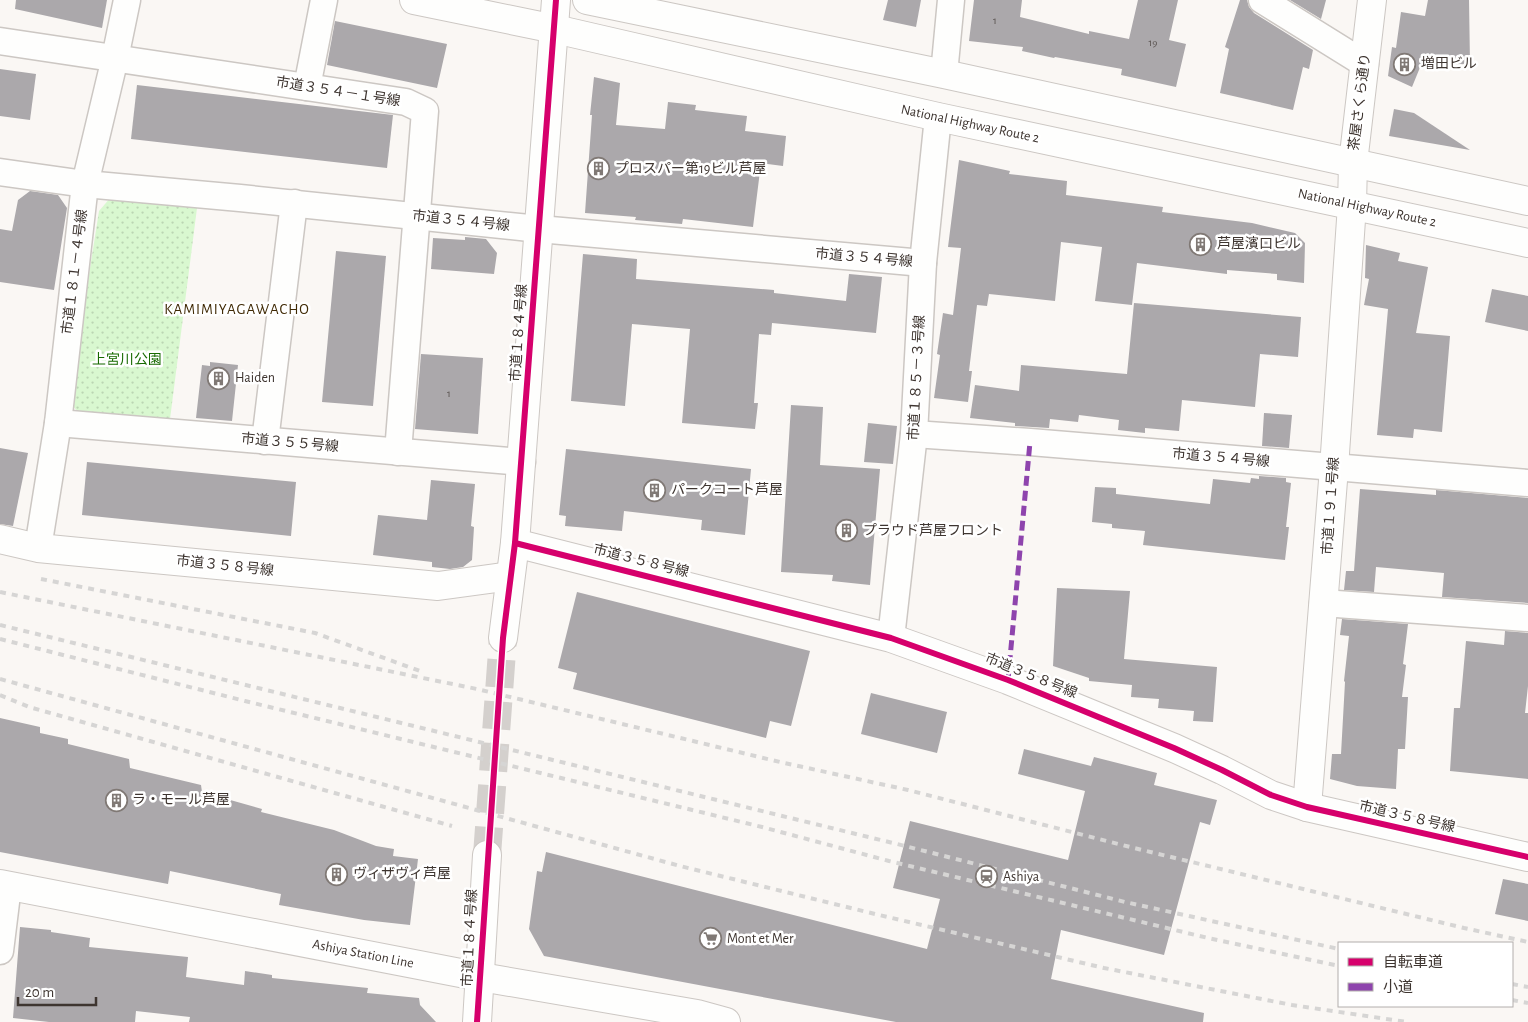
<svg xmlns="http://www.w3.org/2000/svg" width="1528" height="1022" font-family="'Alegreya Sans','Noto Sans JP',sans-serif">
	<defs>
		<pattern id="park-dots" width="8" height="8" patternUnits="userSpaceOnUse" patternTransform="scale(1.25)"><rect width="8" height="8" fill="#d9f8d0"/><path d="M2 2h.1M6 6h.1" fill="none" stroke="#bbd5b3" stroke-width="1.8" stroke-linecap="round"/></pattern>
	</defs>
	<rect width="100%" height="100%" fill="#faf7f4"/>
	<!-- park -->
	<path fill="url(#park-dots)" d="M111 197 197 208 169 427 81 415 69 402 99 211Z"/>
	<!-- building -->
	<g fill="#aba8ab">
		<path d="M16 0H107L102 28 15 9Z"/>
		<path d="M888 0H921L916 27 883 20Z"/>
		<path d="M974 0H1022L1020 17 1089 34V31L1129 39 1138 0H1178L1169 40 1186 44 1176 87 1121 75 1122 69 1055 57 1054 58 1022 51 1023 47 969 41Z"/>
		<path d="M1240 0H1247L1249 7 1254 13 1313 50 1309 69 1303 67 1293 110 1220 93 1229 49 1225 47Z"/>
		<path d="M1290 0H1326L1321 19Z"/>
		<path d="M1428 0H1469L1470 64 1421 65 1412 87 1388 76 1392 47 1396 48 1401 12 1425 16Z"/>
		<path d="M335 21 447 44 437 88 327 65Z"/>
		<path d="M0 69 36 74 30 120 0 116Z"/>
		<path d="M594 77 620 83 616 125 665 129 668 102 696 105 695 110 747 116 745 131 786 136 783 166 761 163 753 227 683 219 682 224 635 220 636 217 585 213 592 115H590Z"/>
		<path d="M137 85 393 115 387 168 131 139Z"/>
		<path d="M1394 109 1414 113 1470 150 1389 136Z"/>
		<path d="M959 160 1010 171 1009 174 1067 181 1066 195 1163 207 1162 212 1252 223 1295 233 1305 243 1304 283 1277 280V274L1227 270V274L1137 263 1132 305 1095 301 1102 247 1061 242 1055 301 989 294 987 306 977 305 969 371H972L968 402 934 398 940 355 937 354 943 313 953 315 961 248 948 247Z"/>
		<path d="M30 191 58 195 67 208 54 290 0 282V229L12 231 18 200Z"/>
		<path d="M465 237 486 239 497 253 494 274 431 269 433 238 465 240Z"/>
		<path d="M1366 245 1400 253 1398 261 1428 267 1416 333 1450 336 1442 432 1414 429 1413 438 1377 435 1388 309 1364 305 1369 279 1365 278Z"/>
		<path d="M336 251 386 256 373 406 322 402Z"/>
		<path d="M583 254 637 259 636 279 774 290V293L846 301 849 274 882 277 876 333 772 323 771 335 759 334 754 403H758L755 429 682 423 690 329 632 324 625 406 571 401Z"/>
		<path d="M1492 289 1528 296V331L1485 322Z"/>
		<path d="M1134 303 1301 317 1298 357 1260 354 1255 407 1182 400 1179 431 1145 428V433L1118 430 1119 420 1079 415 1078 422 1050 419 1049 428 1015 426V423L970 418 975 385 1019 391 1021 365 1127 374Z"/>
		<path d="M421 354 483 358 478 434 415 429Z"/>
		<path d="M210 362 238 365 232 421 196 418 202 365 210 366Z"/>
		<path d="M791 405 823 407 820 465 880 469 870 585 832 581 833 575 781 572Z"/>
		<path d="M1264 413 1292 415 1289 448 1262 446Z"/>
		<path d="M868 423 897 426 893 464 864 462Z"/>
		<path d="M0 448 28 453 13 526 0 524Z"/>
		<path d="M566 449 751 469 745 535 701 530 702 520 624 511 622 531 565 526 566 516 559 515Z"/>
		<path d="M87 462 296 482 291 536 82 515Z"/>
		<path d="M1259 476 1286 478V482L1291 483 1286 527H1289L1285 560 1143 545 1145 531 1112 528V524L1092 522 1095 487 1116 488V494L1210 504 1213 479 1250 483 1251 478 1259 479Z"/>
		<path d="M431 480 475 484 471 526 474 527 472 560 463 567 450 569 432 567V562L373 555 378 515 427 520Z"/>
		<path d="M1360 489 1436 495V490L1528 498V603L1442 597 1444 573 1376 567 1374 592 1344 590 1346 571H1354Z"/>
		<path d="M1057 588 1130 591 1124 659 1217 667 1213 722 1193 721 1194 711 1158 708 1159 699 1131 697 1132 685 1089 681V678L1053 666Z"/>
		<path d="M577 592 810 651 791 726 770 721 766 738 573 689 577 673 558 668Z"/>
		<path d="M1342 619 1408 624 1403 664 1406 665 1402 697H1408L1405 749H1398L1396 789 1357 786 1330 779 1332 754H1341L1345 682 1344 681 1349 636 1340 635Z"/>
		<path d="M1505 631 1528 633V686L1525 713H1528V779L1450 771 1454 708H1460L1466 641 1504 645Z"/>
		<path d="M871 693 947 712 937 753 861 734Z"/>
		<path d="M0 718 40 727V733L68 739V744L129 759 130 768 201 785 202 792 262 809 261 812 334 830 376 846 394 849 393 856 418 859 410 925 364 920 279 905 281 894 170 871 168 884 0 852Z"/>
		<path d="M1024 749 1091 766 1094 757 1157 773 1154 785 1217 800 1210 825 1200 822 1164 955 1061 930 1051 979 1204 1013 1203 1022H896L544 956 529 929 537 871 542 872 546 852 927 949 940 899 893 888 910 821 1068 860 1085 791 1018 774Z"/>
		<path d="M1503 879 1528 884V921L1495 914Z"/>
		<path d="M20 927 51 930V932L90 938 89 947 188 957 186 977 244 985 245 971 272 975V978L368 988 367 993 419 998 420 1005 436 1022H189L190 1017 136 1011 135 1022H49L13 1018Z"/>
	</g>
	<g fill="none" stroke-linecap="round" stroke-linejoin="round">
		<!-- tertiary-tunnel -->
		<path stroke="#d4d0cd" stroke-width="28" stroke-dasharray="28 14" stroke-linecap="butt" d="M487 855 503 638"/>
		<defs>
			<g id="minor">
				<path d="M1262 0 1365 64"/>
				<path d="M0 41 406 102 425 111 398 452"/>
				<path d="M944 74 951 0"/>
				<path d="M307 87 324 0"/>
				<path d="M0 172 85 184 240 198 539 229 923 263"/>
				<path d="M58 423 522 462"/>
				<path d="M914 434 1030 442 1528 483"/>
				<path d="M265 441 294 203"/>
				<path d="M38 548 58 423 85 184 115 58 127 0"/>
				<path d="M1323 603 1528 618"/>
				<path d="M891 638 914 434 923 263 938 117"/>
				<path d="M0 951 8 886"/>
			</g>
			<g id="tertiary">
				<path d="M0 539 38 548 438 586 510 576"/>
				<path d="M515 543 891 638 1008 680 1174 748 1222 770 1271 795 1307 807 1528 857"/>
				<path d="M503 638 515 543 556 0"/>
				<path d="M1307 807 1334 468 1352 205 1353 163 1372 0"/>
				<path d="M477 1022 487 855"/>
			</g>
			<path id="primary" d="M0 884 481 977 697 1014 726 1022"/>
			<g id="trunk">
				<path d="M414 0 555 29 938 117 1528 243"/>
				<path d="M587 0 944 74 1528 201"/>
			</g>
		</defs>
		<!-- minor casing -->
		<use href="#minor" stroke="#ccc7c3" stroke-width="29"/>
		<!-- tertiary casing -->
		<use href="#tertiary" stroke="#ccc7c3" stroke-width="30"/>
		<!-- primary casing -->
		<use href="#primary" stroke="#ccc7c3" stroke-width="30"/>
		<!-- trunk casing -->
		<use href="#trunk" stroke="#ccc7c3" stroke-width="30"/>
		<!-- minor -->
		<use href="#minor" stroke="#fefefd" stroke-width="26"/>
		<!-- tertiary -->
		<use href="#tertiary" stroke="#fefefd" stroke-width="28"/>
		<!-- primary -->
		<use href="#primary" stroke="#fefefd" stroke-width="28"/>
		<!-- trunk -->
		<use href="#trunk" stroke="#fefefd" stroke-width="28"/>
		<!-- rail -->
		<g stroke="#d6d5d4" stroke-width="4" stroke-dasharray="6 6" stroke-linecap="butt">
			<path d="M41 579 315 633 420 671"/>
			<path d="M0 592 477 689 780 762 908 790 1134 848 1464 928 1528 942"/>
			<path d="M0 625 897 844 1125 902 1339 949"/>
			<path d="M0 639 245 701 762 827 889 861 1208 938 1339 966"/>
			<path d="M0 679 680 866 875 914 1104 968 1292 1005 1407 1022"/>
			<path d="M0 695 29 707 452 826"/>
			<path d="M1512 984 1528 987"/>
			<path d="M1512 1000 1528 1003"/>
		</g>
		<!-- quiet -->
		<path stroke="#8e44ad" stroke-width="5" stroke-dasharray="10 5" stroke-linecap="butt" d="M1008 680 1030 442"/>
		<defs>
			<g id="cycleway">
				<path d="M515 543 891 638 1008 680 1174 748 1222 770 1271 795 1307 807 1528 857"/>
				<path d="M477 1022 503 638 515 543 556 0"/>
			</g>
		</defs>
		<!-- cycleway casing -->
		<use href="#cycleway" stroke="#fff" stroke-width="9"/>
		<!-- cycleway -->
		<use href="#cycleway" stroke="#d6006c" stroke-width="6"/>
	</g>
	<!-- icons -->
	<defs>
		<symbol id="building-ring" viewBox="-11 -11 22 22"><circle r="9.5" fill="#fff" stroke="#807975" stroke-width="1.5"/><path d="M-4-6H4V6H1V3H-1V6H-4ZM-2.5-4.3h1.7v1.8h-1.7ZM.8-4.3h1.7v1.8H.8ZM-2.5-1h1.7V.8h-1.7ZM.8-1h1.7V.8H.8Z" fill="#807975"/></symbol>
		<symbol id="station-ring" viewBox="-11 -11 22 22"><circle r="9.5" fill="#fff" stroke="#807975" stroke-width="1.5"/><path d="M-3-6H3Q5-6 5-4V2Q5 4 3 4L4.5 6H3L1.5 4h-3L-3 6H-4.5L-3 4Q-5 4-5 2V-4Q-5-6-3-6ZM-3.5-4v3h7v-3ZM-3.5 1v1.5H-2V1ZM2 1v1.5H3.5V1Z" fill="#807975"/></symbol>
		<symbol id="supermarket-ring" viewBox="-11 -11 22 22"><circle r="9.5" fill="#fff" stroke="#807975" stroke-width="1.5"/><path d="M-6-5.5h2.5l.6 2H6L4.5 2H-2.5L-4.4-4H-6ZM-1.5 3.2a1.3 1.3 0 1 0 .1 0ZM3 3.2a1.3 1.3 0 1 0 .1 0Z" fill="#807975"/></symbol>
	</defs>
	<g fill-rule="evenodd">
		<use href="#building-ring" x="1392" y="52" width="25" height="25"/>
		<use href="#building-ring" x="586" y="156" width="25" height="25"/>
		<use href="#building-ring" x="1188" y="232" width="25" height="25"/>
		<use href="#building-ring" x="206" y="366" width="25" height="25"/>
		<use href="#building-ring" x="642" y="478" width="25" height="25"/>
		<use href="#building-ring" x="834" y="518" width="25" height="25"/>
		<use href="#building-ring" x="104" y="788" width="25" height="25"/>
		<use href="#building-ring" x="324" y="862" width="25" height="25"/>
		<use href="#station-ring" x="974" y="864" width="25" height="25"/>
		<use href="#supermarket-ring" x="698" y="926" width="25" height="25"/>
	</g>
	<g text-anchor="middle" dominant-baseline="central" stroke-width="5" stroke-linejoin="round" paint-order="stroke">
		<!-- number labels -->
		<g font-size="11" fill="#59524f">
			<text x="995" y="20">1</text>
			<text x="1153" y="42">19</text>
			<text x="449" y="393">1</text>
		</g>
		<!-- poi labels -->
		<g font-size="14" fill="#3e3530" stroke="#fff" text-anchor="start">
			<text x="1421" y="64">増田ビル</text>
			<text x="615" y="169">プロスパー第19ビル芦屋</text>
			<text x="1217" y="244">芦屋濱口ビル</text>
			<text x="235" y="378">Haiden</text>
			<text x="671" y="490">パークコート芦屋</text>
			<text x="863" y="531">プラウド芦屋フロント</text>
			<text x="132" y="800">ラ・モール芦屋</text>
			<text x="353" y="874">ヴィザヴィ芦屋</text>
			<text x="1003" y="877">Ashiya</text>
			<text x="727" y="939">Mont et Mer</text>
		</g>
		<!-- street labels -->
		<g font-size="14" fill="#3e3530" stroke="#fff">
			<text transform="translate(338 92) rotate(9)">市道３５４－１号線</text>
			<text transform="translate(1360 102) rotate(-83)">茶屋さくら通り</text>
			<text transform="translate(970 124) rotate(12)">National Highway Route 2</text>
			<text transform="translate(1367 208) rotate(12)">National Highway Route 2</text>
			<text transform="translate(461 221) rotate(6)">市道３５４号線</text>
			<text transform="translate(864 258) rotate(5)">市道３５４号線</text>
			<text transform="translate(75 272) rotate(-83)">市道１８１－４号線</text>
			<text transform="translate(519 333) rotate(-86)">市道１８４号線</text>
			<text transform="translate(917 378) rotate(-87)">市道１８５－３号線</text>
			<text transform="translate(290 443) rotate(5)">市道３５５号線</text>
			<text transform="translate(1221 458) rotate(5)">市道３５４号線</text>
			<text transform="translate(1331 506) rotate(-86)">市道１９１号線</text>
			<text transform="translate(641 561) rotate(14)">市道３５８号線</text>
			<text transform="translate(225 566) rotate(6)">市道３５８号線</text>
			<text transform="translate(1031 676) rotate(22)">市道３５８号線</text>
			<text transform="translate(1407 817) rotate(13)">市道３５８号線</text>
			<text transform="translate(470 938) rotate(-87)">市道１８４号線</text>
			<text transform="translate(363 954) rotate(11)">Ashiya Station Line</text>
		</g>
		<!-- park labels -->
		<g font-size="14" fill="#176a00" stroke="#fff">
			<text x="127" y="360">上宮川公園</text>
		</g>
		<!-- neighbourhood labels -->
		<g font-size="15" letter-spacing="1" fill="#3f2904" stroke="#fff">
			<text x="237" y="309">KAMIMIYAGAWACHO</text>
		</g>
	</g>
	<!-- legend -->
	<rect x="1338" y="942" width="175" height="65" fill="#ffffff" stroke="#b2aeac"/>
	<rect x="1348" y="958" width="25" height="8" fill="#d6006c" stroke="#b2aeac"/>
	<text x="1383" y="967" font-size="15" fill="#3e3530">自転車道</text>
	<rect x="1348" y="983" width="25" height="8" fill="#8e44ad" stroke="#b2aeac"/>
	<text x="1383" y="992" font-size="15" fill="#3e3530">小道</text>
	<!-- scale -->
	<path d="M18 997v8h78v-8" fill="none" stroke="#3e3530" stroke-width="2.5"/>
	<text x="25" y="997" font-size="15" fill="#3e3530" stroke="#ffffff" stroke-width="4" paint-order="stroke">20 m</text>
</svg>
